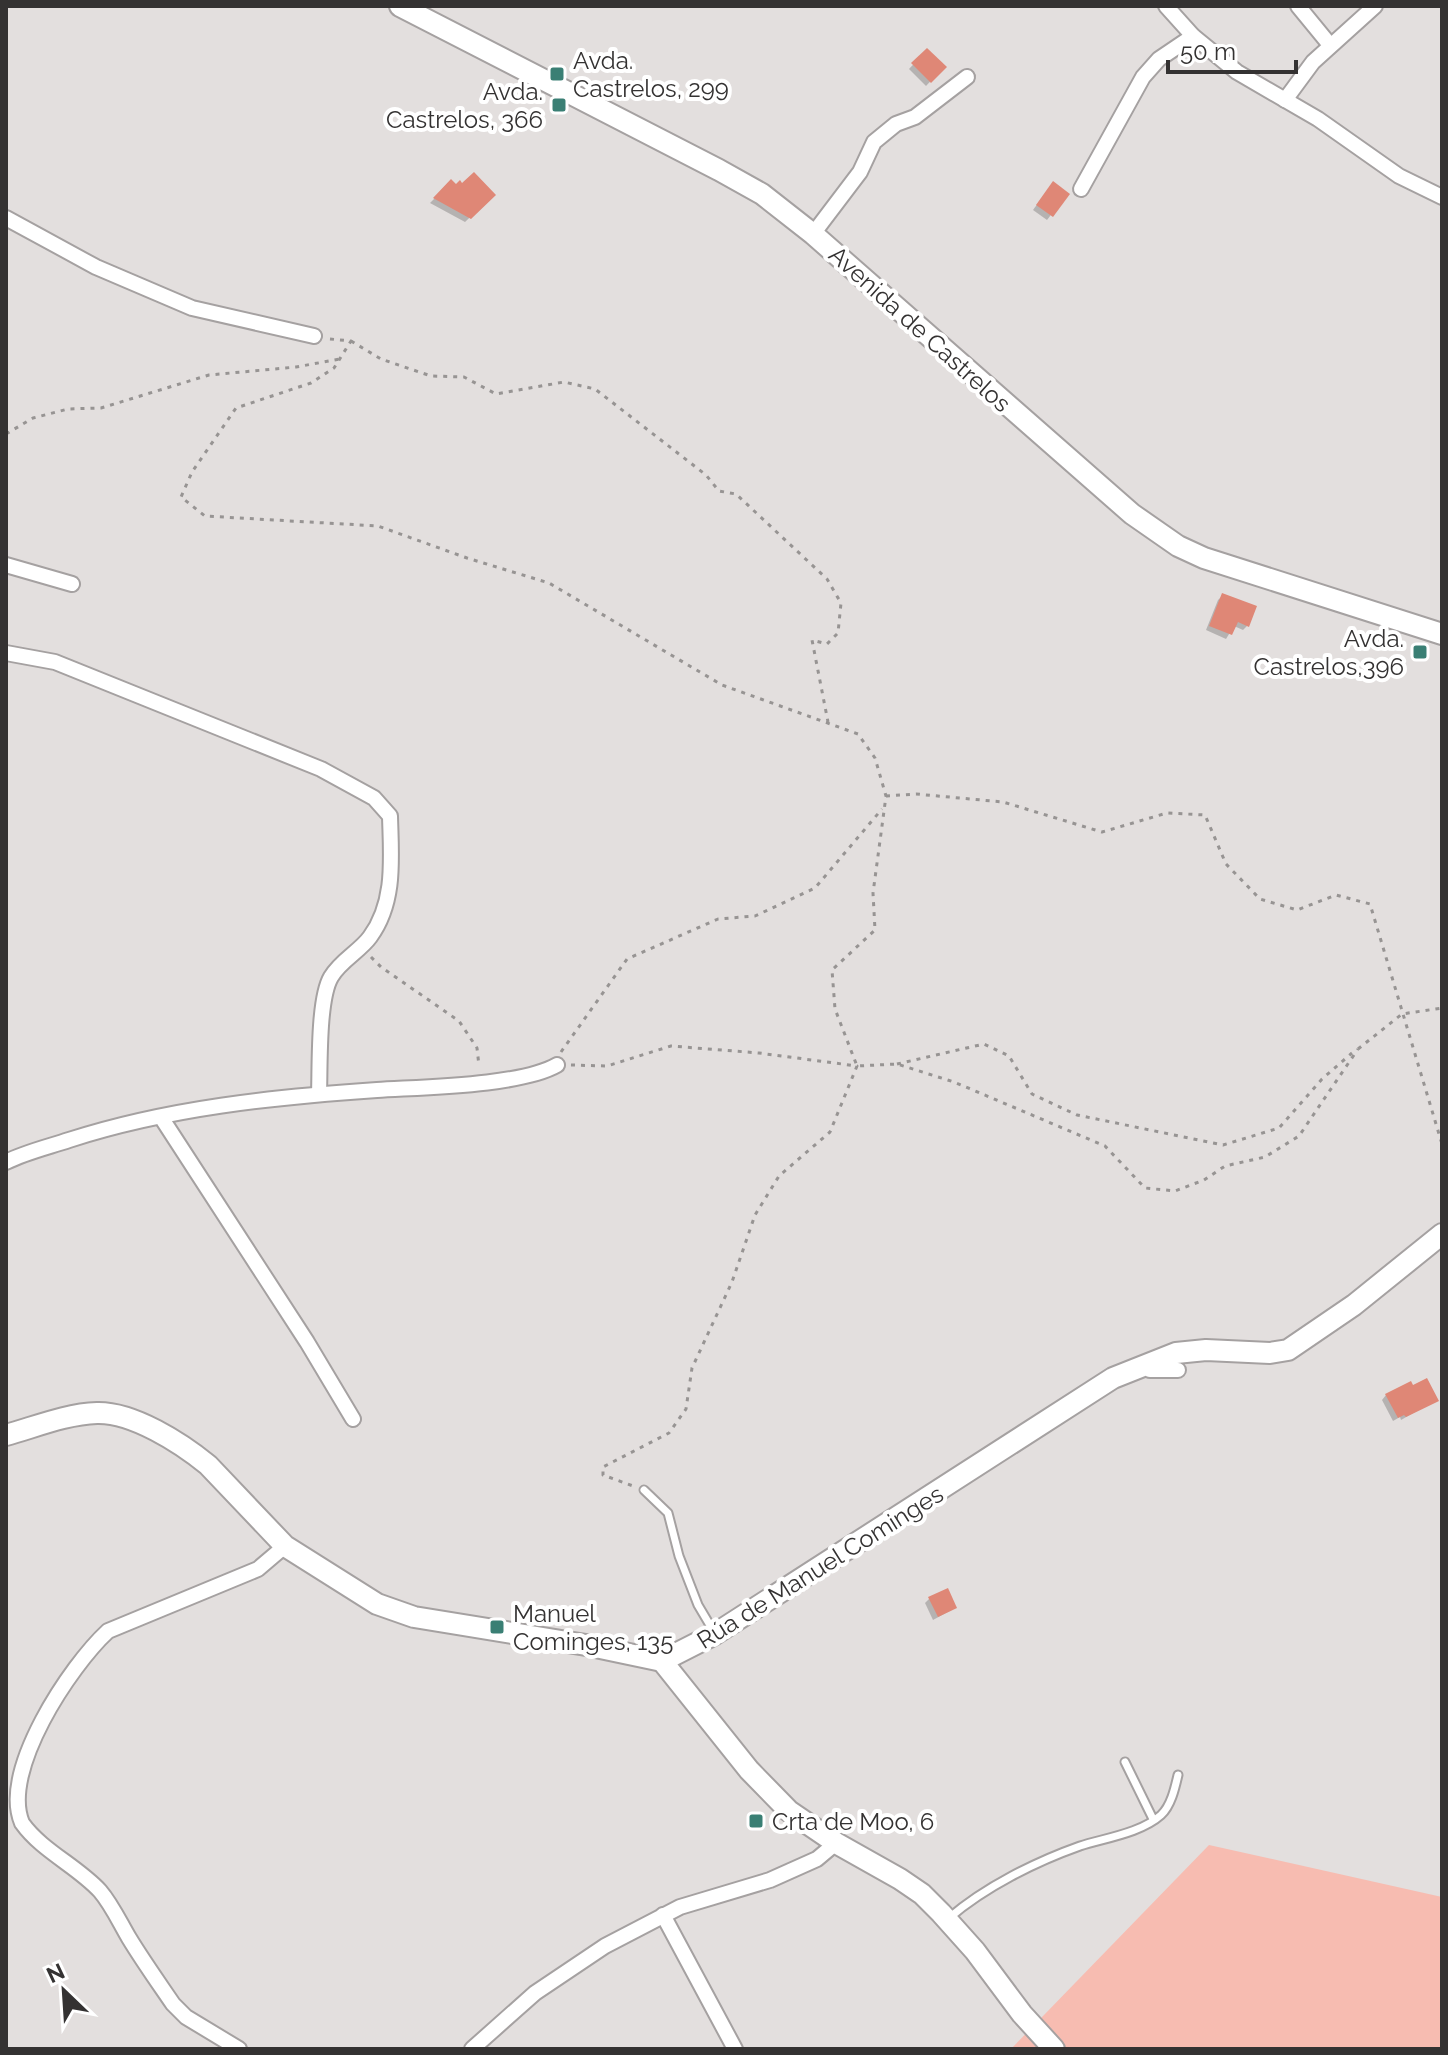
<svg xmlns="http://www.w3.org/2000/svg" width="1448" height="2055" font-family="Raleway,sans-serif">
	<rect width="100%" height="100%" fill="#e3dfde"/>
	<!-- green -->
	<path fill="#f7bcb1" d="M1209 1845 1442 1897V2049H1011Z"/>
	<!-- shadow -->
	<g fill="#0003">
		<path d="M927 50 944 67 926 86 909 69Z"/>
		<path d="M451 182 455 187 493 195 465 222 430 203Z"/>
		<path d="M1049 188 1067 194 1047 220 1033 210Z"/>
		<path d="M1223 595 1247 626 1243 630 1234 626 1226 639 1206 630 1218 600Z"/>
		<path d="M1386 1395 1436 1400 1401 1420 1400 1417 1393 1421 1382 1400Z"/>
		<path d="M929 1599 955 1608 933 1620 925 1603Z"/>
	</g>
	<!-- building -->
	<g fill="#df8776">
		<path d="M927 48 947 67 931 83 911 63Z"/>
		<path d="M474 172 496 195 471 219 433 198 451 179 456 184 460 180 462 183Z"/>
		<path d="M1053 181 1070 194 1053 217 1036 205Z"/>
		<path d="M1222 593 1257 606 1249 627 1238 622 1232 635 1209 626Z"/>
		<path d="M1427 1378 1439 1401 1406 1417 1404 1415 1398 1418 1385 1394 1411 1381 1413 1385Z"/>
		<path d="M948 1588 957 1608 938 1617 928 1597Z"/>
	</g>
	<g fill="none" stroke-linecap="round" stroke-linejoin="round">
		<defs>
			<g id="lane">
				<path d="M644 1490 668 1513 679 1556 698 1605 714 1632"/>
				<path d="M1125 1762 1153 1819"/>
				<path d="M949 1918C985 1887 1035 1862 1080 1846 1105 1838 1141 1833 1161 1815 1171 1806 1175 1788 1178 1775"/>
			</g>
			<g id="street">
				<path d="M1166 6 1193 36 1237 72 1318 119 1399 176 1442 197"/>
				<path d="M1298 6 1330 45"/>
				<path d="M1285 100 1313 62 1375 6"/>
				<path d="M1081 189 1143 77 1159 59 1193 36"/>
				<path d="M6 218 96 267 192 308 314 336"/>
				<path d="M813 234 860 172 874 142 896 124 915 117 967 77"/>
				<path d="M6 565 72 584"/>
				<path d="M6 653 55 662 321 769 374 798 390 816C391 857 396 902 370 937 360 951 340 961 331 977 318 999 320 1067 319 1094"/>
				<path d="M161 1117 307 1342 353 1419"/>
				<path d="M6 1162C26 1152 48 1147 69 1140 168 1108 274 1097 377 1090 423 1087 520 1086 557 1065"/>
				<path d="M1146 1363 1150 1370H1178"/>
				<path d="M663 1915 735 2049"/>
				<path d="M239 2049 186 2017 173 2004C158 1982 143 1961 129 1938 120 1923 112 1905 100 1891 77 1866 42 1851 22 1823 0 1771 70 1666 108 1631L258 1569 285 1546"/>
				<path d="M472 2049 535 1993 605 1946 680 1907 770 1880 817 1859 836 1843"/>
			</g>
			<g id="secondary">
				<path d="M400 6 719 170 762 194 813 234 1132 514 1178 546 1204 558 1442 634"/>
				<path d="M6 1435C35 1427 66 1414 97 1413 133 1412 181 1443 208 1465L285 1546 377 1604 414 1617 586 1645 662 1661 715 1634 1113 1378 1176 1353 1206 1350 1270 1353 1288 1350 1354 1305 1442 1234"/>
				<path d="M662 1661 749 1770 789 1811 836 1843 900 1879 922 1894 941 1913 975 1951 1022 2014 1054 2049"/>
			</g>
		</defs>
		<!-- lane casing -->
		<use href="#lane" stroke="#a5a1a1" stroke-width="11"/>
		<!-- street casing -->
		<use href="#street" stroke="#a5a1a1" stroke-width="18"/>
		<!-- secondary casing -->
		<use href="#secondary" stroke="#a5a1a1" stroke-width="24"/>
		<!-- path -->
		<g stroke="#979493" stroke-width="3" stroke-dasharray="4 6" stroke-linecap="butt">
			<path d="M330 339 351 341 334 368 311 383 236 408 192 472 181 497 205 516 378 526 467 558 549 583 722 685 858 734 875 758 886 796 873 893 875 930 832 970 835 1009 857 1066 897 1064 954 1082 1105 1146 1145 1188 1175 1191 1204 1180 1225 1166 1265 1157 1299 1136 1358 1049"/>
			<path d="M351 341 381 359 431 376 464 377 496 394 564 382 595 389 706 475 719 491 736 494 827 579 841 603 838 633 827 644 812 640 828 722"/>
			<path d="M6 434 33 418 68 409 101 408 209 375 296 367 340 359"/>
			<path d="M886 796 916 794 1003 802 1102 832 1167 813 1205 815 1226 864 1260 899 1297 910 1336 895 1370 904 1442 1144"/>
			<path d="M371 957 381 967 459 1021 477 1048 479 1066"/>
			<path d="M1358 1049 1402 1014 1442 1008"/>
			<path d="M561 1052 627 959 718 919 755 916 815 888 882 809"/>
			<path d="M897 1064 984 1044 1009 1056 1032 1094 1077 1115 1223 1145 1279 1128 1322 1079 1352 1053"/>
			<path d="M571 1065 607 1066 671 1046 759 1053 857 1066 830 1132 779 1176 755 1215 732 1282 692 1368 686 1409 669 1433 603 1467V1475L633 1486"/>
		</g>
		<!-- lane -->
		<use href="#lane" stroke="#fff" stroke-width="7"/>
		<!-- street -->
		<use href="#street" stroke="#fff" stroke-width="14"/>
		<!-- secondary -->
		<use href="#secondary" stroke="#fff" stroke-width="20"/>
	</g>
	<!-- markers -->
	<g fill="#3a7f74" stroke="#fff" stroke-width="3">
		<rect x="549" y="66" width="16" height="16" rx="4"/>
		<rect x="551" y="97" width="16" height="16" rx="4"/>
		<rect x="1412" y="644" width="16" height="16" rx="4"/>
		<rect x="489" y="1619" width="16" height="16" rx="4"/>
		<rect x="748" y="1813" width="16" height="16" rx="4"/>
	</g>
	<g text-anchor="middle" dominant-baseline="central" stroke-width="8" stroke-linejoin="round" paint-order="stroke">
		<!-- poi labels -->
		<g font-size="24" fill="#343232" stroke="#fff" text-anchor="start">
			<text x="573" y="60">Avda.<tspan x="573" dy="28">Castrelos, 299</tspan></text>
			<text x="543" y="91" text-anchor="end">Avda.<tspan x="543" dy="28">Castrelos, 366</tspan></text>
			<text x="1404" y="638" text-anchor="end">Avda.<tspan x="1404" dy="28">Castrelos,396</tspan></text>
			<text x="513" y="1613">Manuel<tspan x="513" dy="28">Cominges, 135</tspan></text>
			<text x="772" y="1821">Crta de Moo, 6</text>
		</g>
		<!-- street labels -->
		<g font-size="24" fill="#343232" stroke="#fff">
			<text transform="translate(920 329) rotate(42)">Avenida de Castrelos</text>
			<text transform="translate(820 1567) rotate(-32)">Rúa de Manuel Cominges</text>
		</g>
	</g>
	<!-- border -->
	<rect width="1448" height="2055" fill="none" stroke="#343232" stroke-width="16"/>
	<!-- north arrow -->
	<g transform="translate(64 1991) rotate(335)" stroke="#ffffff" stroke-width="6" paint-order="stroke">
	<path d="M0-6L14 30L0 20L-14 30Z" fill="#343232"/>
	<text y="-12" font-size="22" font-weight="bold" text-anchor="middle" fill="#343232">N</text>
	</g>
	<!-- scale -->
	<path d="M1168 60v12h128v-12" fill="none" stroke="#343232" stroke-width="4"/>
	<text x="1180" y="60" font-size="24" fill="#343232" stroke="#ffffff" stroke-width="6" paint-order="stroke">50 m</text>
</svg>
